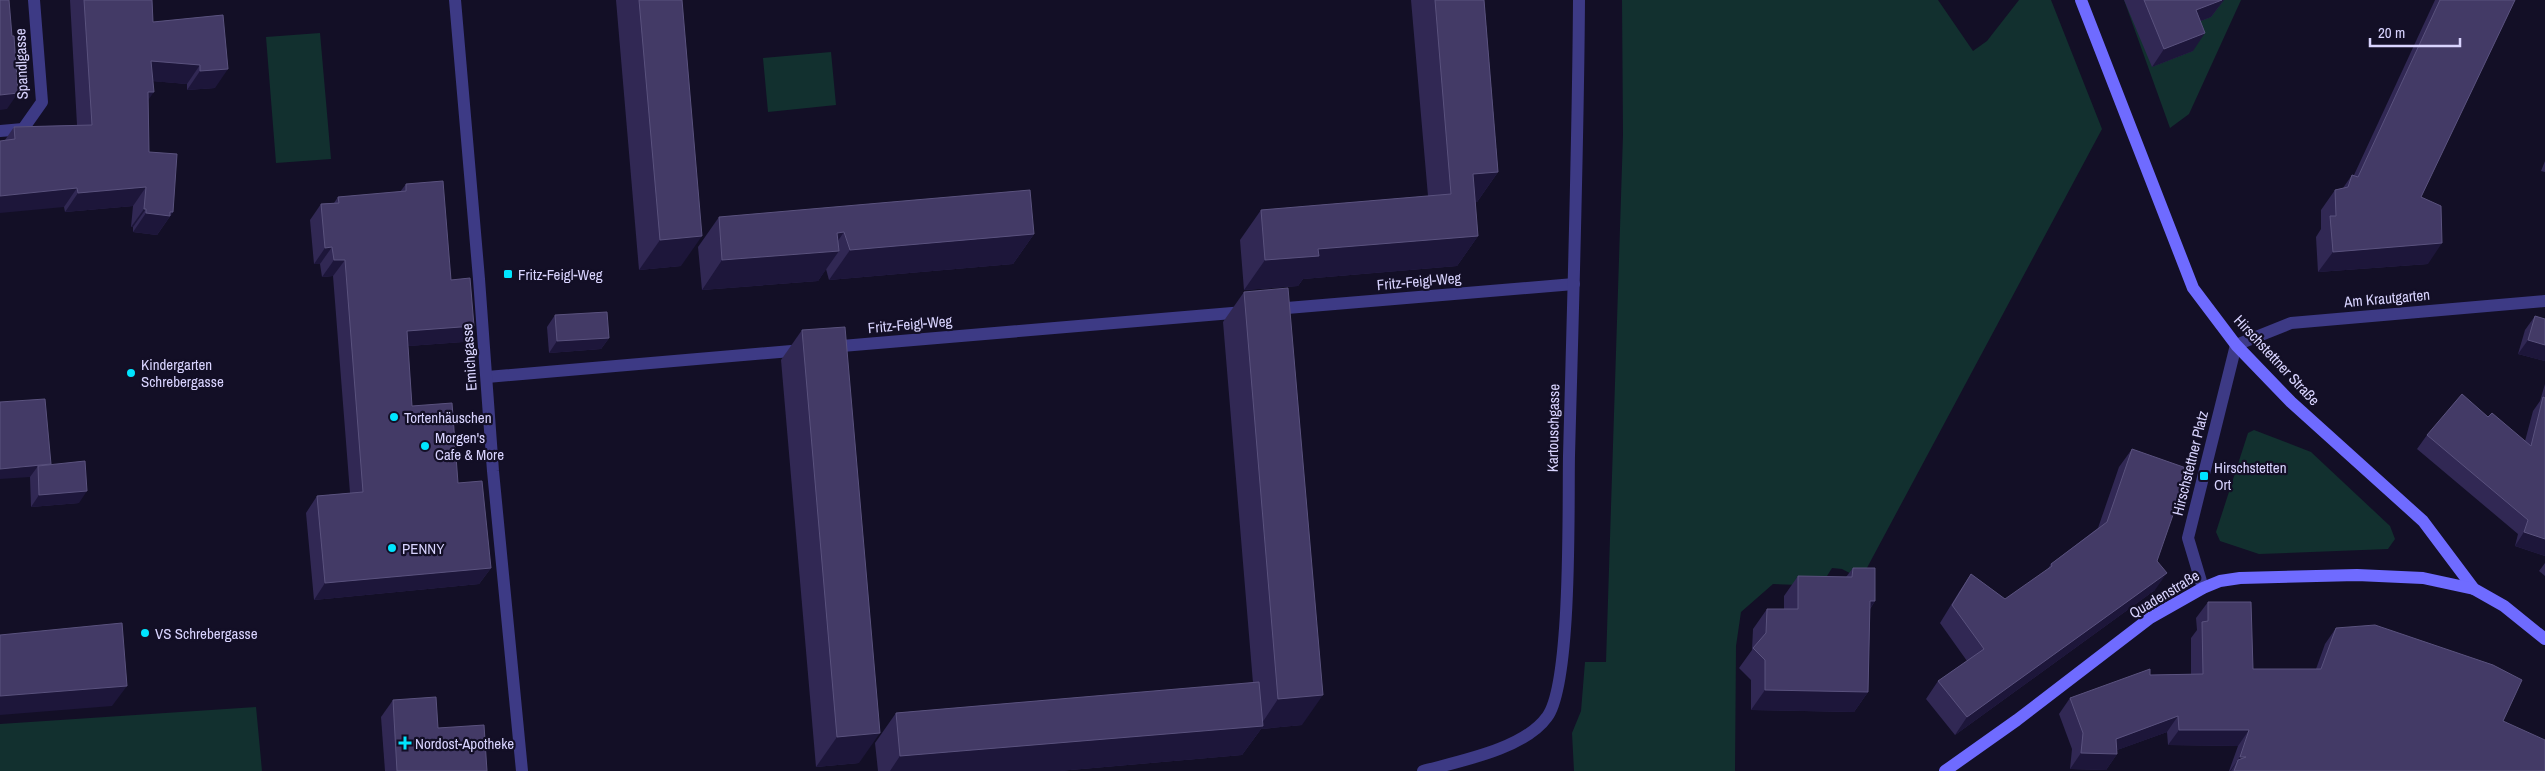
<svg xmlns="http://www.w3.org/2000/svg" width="2545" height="771" font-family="'Archivo Narrow',sans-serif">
	<rect width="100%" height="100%" fill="#130f26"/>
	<!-- green -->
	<g fill="#12302f">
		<path d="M1622 0H1938L1973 51 1987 41 2019 0H2051L2102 129 1861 579 1842 569 1832 568 1827 576 1855 587 1773 584 1741 612 1736 646 1735 771H1574L1572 733 1581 711 1585 662H1606L1623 135Z"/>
		<path d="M2124 0H2241L2189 114 2170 128Z"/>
		<path d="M320 33 331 159 276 163 266 37Z"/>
		<path d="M831 52 836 105 768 112 763 58Z"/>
		<path d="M2254 430 2311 452 2390 526 2395 539 2388 549 2259 554 2220 541 2216 532 2248 433Z"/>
		<path d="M256 707 262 771H0V724Z"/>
	</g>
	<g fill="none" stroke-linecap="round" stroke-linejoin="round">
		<!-- lane -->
		<g stroke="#3d3a85" stroke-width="12">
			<path d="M1275 309 1574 284"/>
			<path d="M830 347 1244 312"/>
			<path d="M487 377 803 350"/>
		</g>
		<!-- street -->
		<g stroke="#3d3a85" stroke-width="12">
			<path d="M455 0 479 279 493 471 522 771"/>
			<path d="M0 131 23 129 42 102 34 0"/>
			<path d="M2203 588 2188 538 2236 345 2291 323 2545 301"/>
			<path d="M1423 771C1460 761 1524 749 1547 717 1572 684 1568 505 1569 456 1573 304 1578 152 1579 0"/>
		</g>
		<!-- secondary -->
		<g stroke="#6f6bff" stroke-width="12">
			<path d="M2081 0 2193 288 2236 345 2291 402 2423 521 2474 589 2504 606 2545 639"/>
			<path d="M1945 771 2017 720 2150 618 2203 588 2220 581 2240 578 2357 575 2423 578 2474 589"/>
		</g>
	</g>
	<!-- wall -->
	<g fill="#312854">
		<path d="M70 0H152L153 22 223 15 215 88 187 90V84L153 81 148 100 149 152 173 212 157 235 133 232V227H131L133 206 65 212 64 207 5 140 14 127 77 125Z"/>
		<path d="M616 0H682L681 266 639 270Z"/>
		<path d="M1411 0H1484L1498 172 1477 202H1475L1478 236 1457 266 1303 279 1298 286 1244 290 1240 240 1261 210 1428 196Z"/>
		<path d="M2124 0H2224L2211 17 2201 21 2193 51 2152 67Z"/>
		<path d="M2435 0H2515L2421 197 2428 264 2318 272 2316 237 2321 229V210L2335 190 2343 188 2352 175H2354Z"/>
		<path d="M2545 161V172L2541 171Z"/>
		<path d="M406 184 451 280 474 326 463 342 408 346 412 406 458 483 491 568 479 584 314 600 306 513 317 496 350 493 333 276 322 277 320 264H314L310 220 321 204 334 203 338 197 400 192Z"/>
		<path d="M719 217 1034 234 1013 264 829 280 826 269 818 281 702 290 698 247Z"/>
		<path d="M1244 292 1302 725 1261 729 1242 755 1059 771H878L875 743 896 713 1253 683 1223 322Z"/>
		<path d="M555 315 609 338 601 349 549 353 547 327Z"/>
		<path d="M2535 316 2545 319V361L2518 354 2525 330Z"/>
		<path d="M802 330 859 763 816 767 781 360Z"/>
		<path d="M2545 384V556L2515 546 2518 534 2417 449 2427 435 2488 417 2525 441 2533 411 2540 401Z"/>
		<path d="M0 402 51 464 79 503 31 507 30 477Z"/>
		<path d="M2132 449 2157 561 2155 590 1955 735 1926 699 1938 681 1967 661 1940 623 1959 592 1971 574 2005 599 2047 570 2051 564 2098 528 2119 467Z"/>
		<path d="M2545 563V576L2539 571Z"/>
		<path d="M1853 568 1875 601 1870 609 1868 692 1854 712 1751 710V680L1739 668 1752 650 1753 629 1767 609H1784V596L1798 576 1846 577Z"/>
		<path d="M2208 602 2253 669H2316L2325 644 2336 628 2503 721 2545 771H2229L2238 746 2168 745 2167 732 2117 750V754L2106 770 2070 769 2072 749 2059 714 2070 698 2150 675 2191 674V638L2197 630 2196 618Z"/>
		<path d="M393 700 487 771H385L381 717Z"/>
	</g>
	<!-- shaded-wall -->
	<g fill="#1d163a">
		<path d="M2222 0H2224L2211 17 2183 28 2196 10Z"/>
		<path d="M2205 33 2193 51 2152 67 2164 49Z"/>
		<path d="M151 61 200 65 187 84 138 80Z"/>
		<path d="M228 69 215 88 187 90 200 71Z"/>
		<path d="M148 92H154L141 110Z"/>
		<path d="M18 93 7 109 0 110V95Z"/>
		<path d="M1498 172 1477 202 1452 204 1473 174Z"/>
		<path d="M146 187 133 206 65 212 78 193Z"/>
		<path d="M77 188 64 207 0 213V196Z"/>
		<path d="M144 209H146L133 227H131Z"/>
		<path d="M173 212 157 235 133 232 146 213Z"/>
		<path d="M844 232 831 251H839L818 281 702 290 722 260Z"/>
		<path d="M1034 234 1013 264 829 280 850 250Z"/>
		<path d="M702 236 681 266 639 270 660 240Z"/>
		<path d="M1478 236 1457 266 1303 279 1298 286 1244 290 1265 260 1318 249Z"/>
		<path d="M2442 243 2428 264 2318 272 2333 252Z"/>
		<path d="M332 247 320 264H314L325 248Z"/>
		<path d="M334 260H345L333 276 322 277Z"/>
		<path d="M474 326 463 342 395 347 407 331Z"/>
		<path d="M609 338 601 349 549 353 557 341Z"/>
		<path d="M2528 340 2545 345V361L2518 354Z"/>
		<path d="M38 466 30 477 0 479V469Z"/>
		<path d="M87 491 79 503 31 507 39 495Z"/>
		<path d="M2524 532 2545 539V556L2515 546Z"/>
		<path d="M491 568 479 584 314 600 325 583Z"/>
		<path d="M2167 573 2155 590 1955 735 1967 717Z"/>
		<path d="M1870 601H1875L1861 621Z"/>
		<path d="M127 686 112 706 0 715V696Z"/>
		<path d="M1765 690 1868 692 1854 712 1751 710Z"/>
		<path d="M1323 695 1302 725 1261 729 1242 755 1059 771H890L900 756 1260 726 1278 699Z"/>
		<path d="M2178 716 2167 732 2109 753 2117 754 2106 770 2070 769 2081 753Z"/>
		<path d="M2179 730H2249L2238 746 2168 745Z"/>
		<path d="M880 733 859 763 816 767 837 737Z"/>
		<path d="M2240 757H2246L2238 760 2231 771H2230Z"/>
	</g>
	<!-- building -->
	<g fill="#433a66" stroke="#5a527e">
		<path d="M0 0H9L12 36H14L18 93 0 95Z"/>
		<path d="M84 0H152L153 22 223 15 228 69 200 71V65L151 61 154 92H148L149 152 177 154 173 212H170V216L146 213V209H144L146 187 78 193 77 188 0 196V141L15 139 14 127 92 125Z"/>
		<path d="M639 0H682L702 236 660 240Z"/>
		<path d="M1435 0H1484L1498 172 1473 174 1478 236 1318 249 1319 256 1265 260 1261 210 1451 194Z"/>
		<path d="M2144 0H2222L2196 10 2205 33 2164 49Z"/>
		<path d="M2440 0H2515L2421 197 2441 206 2442 243 2333 252 2330 216H2336L2335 190 2348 187 2352 175 2358 177Z"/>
		<path d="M443 181 451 280 470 278 474 326 407 331 412 406 452 403 458 483 482 481 491 568 325 583 317 496 363 492 345 260H334L332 247 325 248 321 204 339 203 338 197 406 191V184Z"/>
		<path d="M1030 190 1034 234 850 250 844 232 837 233 839 251 722 260 719 217Z"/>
		<path d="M1288 288 1323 695 1278 699 1244 292Z"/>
		<path d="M607 312 609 338 557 341 555 315Z"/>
		<path d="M2535 316 2545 319V345L2528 340Z"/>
		<path d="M845 327 880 733 837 737 802 330Z"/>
		<path d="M2462 394 2488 417 2492 413 2531 446 2543 397 2545 398V539L2524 532 2528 520 2427 435Z"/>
		<path d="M45 399 51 464 0 469V402Z"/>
		<path d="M2132 449 2189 469 2157 561 2167 573 1967 717 1938 681 1984 649 1952 605 1971 574 2005 599 2052 566 2051 564 2107 522Z"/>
		<path d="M85 461 87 491 39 495 38 466Z"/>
		<path d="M1853 568H1875V601H1870L1868 692 1765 690V660L1753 648 1766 633 1767 609H1798V576L1852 577Z"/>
		<path d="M2208 602H2251L2253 669H2321L2336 628 2375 625 2493 665 2522 680 2503 721 2545 740V771H2234L2238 760 2246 757H2240L2249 730H2179L2178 716 2116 739 2117 754 2081 753 2083 733 2070 698 2150 669V675L2203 674 2202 622 2208 621Z"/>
		<path d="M122 623 127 686 0 696V635Z"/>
		<path d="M1259 682 1263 726 900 756 896 713Z"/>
		<path d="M436 697 438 728 484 725 487 771H397L393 700Z"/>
	</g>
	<!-- markers -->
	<g fill="#00e5ff" stroke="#130f26" stroke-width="2">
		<rect x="503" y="269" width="10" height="10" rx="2.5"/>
		<circle cx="131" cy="373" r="5"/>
		<circle cx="394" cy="417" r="5"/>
		<circle cx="425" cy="446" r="5"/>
		<rect x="2199" y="471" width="10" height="10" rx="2.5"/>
		<circle cx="392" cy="548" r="5"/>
		<circle cx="145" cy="633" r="5"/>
		<path d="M402.5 735.5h5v5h5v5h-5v5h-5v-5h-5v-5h5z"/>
	</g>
	<g text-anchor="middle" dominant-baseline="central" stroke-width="4.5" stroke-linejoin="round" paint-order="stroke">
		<!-- street labels -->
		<g font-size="15" fill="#d9d4ff" stroke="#130f26">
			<text transform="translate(21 64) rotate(-92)">Spandlgasse</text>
			<text transform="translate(1419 281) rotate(-5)">Fritz-Feigl-Weg</text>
			<text transform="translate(2387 298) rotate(-5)">Am Krautgarten</text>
			<text transform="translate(910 324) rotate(-5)">Fritz-Feigl-Weg</text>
			<text transform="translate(469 357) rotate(-94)">Emichgasse</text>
			<text transform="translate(2277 360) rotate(47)">Hirschstettner Straße</text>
			<text transform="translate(1553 428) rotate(-89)">Kartouschgasse</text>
			<text transform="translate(2190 463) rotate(-76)">Hirschstettner Platz</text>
			<text transform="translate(2164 594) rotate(-31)">Quadenstraße</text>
		</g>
		<!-- poi labels -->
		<g font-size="15" fill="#d9d4ff" stroke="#130f26" text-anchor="start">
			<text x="518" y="274">Fritz-Feigl-Weg</text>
			<text x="141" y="364">Kindergarten<tspan x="141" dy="17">Schrebergasse</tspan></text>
			<text x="404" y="417">Tortenhäuschen</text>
			<text x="435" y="437">Morgen's<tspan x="435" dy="17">Cafe &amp; More</tspan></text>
			<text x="2214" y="467">Hirschstetten<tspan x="2214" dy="17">Ort</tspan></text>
			<text x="402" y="548">PENNY</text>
			<text x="155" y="633">VS Schrebergasse</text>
			<text x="415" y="743">Nordost-Apotheke</text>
		</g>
	</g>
	<!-- scale -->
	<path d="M2370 38v8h90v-8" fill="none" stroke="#d9d4ff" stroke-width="2.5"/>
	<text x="2378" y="38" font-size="15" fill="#d9d4ff" stroke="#130f26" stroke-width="4" paint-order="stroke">20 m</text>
</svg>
